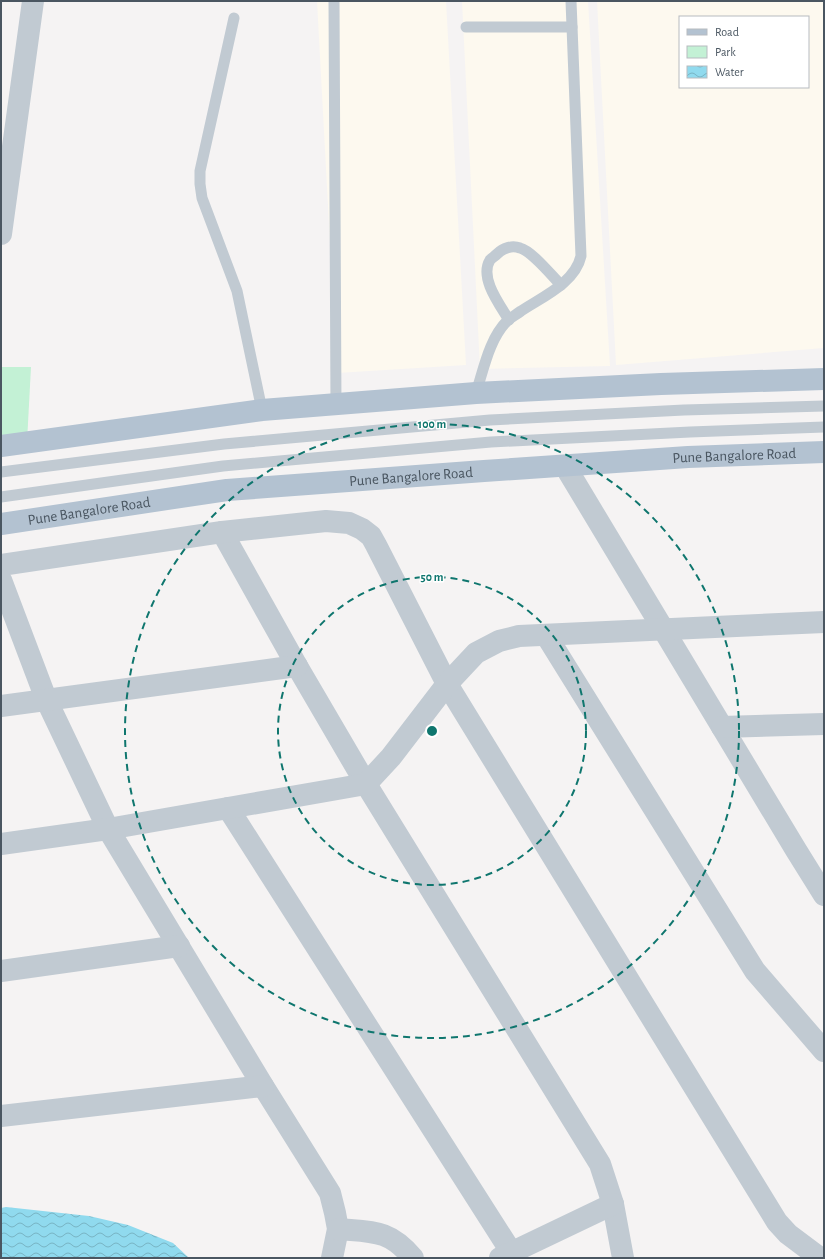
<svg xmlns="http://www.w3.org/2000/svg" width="825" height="1259" font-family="'Alegreya Sans',sans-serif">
	<defs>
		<pattern id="water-waves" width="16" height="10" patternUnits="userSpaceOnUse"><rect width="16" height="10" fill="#90daee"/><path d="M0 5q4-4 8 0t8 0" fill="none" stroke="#78b4c4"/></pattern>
	</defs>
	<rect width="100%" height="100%" fill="#f5f3f3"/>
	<!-- commercial -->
	<g fill="#fdf9ef" fill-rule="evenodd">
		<path d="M317 1H446L466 365 337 373Z"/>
		<path d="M462 1H588L610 366 480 369Z"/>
		<path d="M597 1H824V348L616 365ZM680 17H808V87H680Z"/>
	</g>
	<!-- park -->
	<path fill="#c3f1d5" d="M1 367H31L27 442 1 444Z"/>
	<!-- water -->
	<path fill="url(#water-waves)" d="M6 1207 89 1216 128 1225 173 1243 189 1258H1V1208Z"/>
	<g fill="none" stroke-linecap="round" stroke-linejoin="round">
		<!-- lane -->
		<g stroke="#c1cad2" stroke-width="11">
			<path d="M334 1 336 405"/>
			<path d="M234 18 200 171V184L202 198 237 291 262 410"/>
			<path d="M466 27H572"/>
			<path d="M509 320C500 305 479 278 490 260 492 258 495 256 497 254 503 248 512 245 520 248 532 251 551 275 561 285"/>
			<path d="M476 393C484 368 489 339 508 320 512 317 517 314 521 311 542 297 575 283 581 256L571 1"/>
			<path d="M1 472 224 444 490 420 684 410 824 406"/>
			<path d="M1 497 223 466 491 442 690 432 824 427"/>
		</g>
		<!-- street -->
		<g stroke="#c1cad2" stroke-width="22">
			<path d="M1 234 33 1"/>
			<path d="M565 466 796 850 824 895"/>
			<path d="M222 532 297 666 366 784 600 1164 613 1204 623 1258"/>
			<path d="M1 565 222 532 326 521 349 523 362 529 371 536 376 545 447 684 777 1222 788 1234 820 1258"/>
			<path d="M1 580 46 699 108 829 263 1086 330 1193 335 1213 338 1229 332 1258"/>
			<path d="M546 635 755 971 824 1051"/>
			<path d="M1 706 297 666"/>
			<path d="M722 727 824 724"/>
			<path d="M228 808 515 1258"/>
			<path d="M1 844 108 829 366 784 391 757 447 684 476 653 499 641 519 636 824 622"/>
			<path d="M1 971 179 946"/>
			<path d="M1 1116 263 1086"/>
			<path d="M338 1229C372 1232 389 1229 413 1258"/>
			<path d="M500 1258 613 1204"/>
		</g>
		<!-- primary -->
		<g stroke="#b3c2d1" stroke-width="22">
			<path d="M1 446 262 410 476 393 661 384 824 379"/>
			<path id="s1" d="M1 524 227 490 484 471 688 457 824 452"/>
		</g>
	</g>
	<!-- distance rings -->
	<g fill="none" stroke="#0f766e" stroke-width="2" stroke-dasharray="7 5">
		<circle cx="432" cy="731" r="154"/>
		<circle cx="432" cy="731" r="307"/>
	</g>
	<g text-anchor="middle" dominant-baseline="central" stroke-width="3" stroke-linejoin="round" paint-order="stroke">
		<!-- street labels -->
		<g font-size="15" fill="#4a5661" stroke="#fff">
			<text stroke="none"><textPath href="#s1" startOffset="737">Pune Bangalore Road</textPath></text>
			<text stroke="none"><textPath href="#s1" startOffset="413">Pune Bangalore Road</textPath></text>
			<text stroke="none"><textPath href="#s1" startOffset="89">Pune Bangalore Road</textPath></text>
		</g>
	</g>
	<circle cx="432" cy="731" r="6" fill="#0f766e" stroke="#fff" stroke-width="2"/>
	<g font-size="12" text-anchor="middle" font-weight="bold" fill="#0f766e" stroke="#fff" stroke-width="3" stroke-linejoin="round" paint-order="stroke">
		<text x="432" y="428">100 m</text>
		<text x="432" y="581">50 m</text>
	</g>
	<!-- border -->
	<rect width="825" height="1259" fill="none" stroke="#4a5661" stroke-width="4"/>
	<!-- legend -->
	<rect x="679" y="16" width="130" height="72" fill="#ffffff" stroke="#b7bbc0"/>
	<rect x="687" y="29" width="20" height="6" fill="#b3c2d1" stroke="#b7bbc0"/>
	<text x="715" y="36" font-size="12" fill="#4a5661">Road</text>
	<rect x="687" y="46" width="20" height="12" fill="#c3f1d5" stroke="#b7bbc0"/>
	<text x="715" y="56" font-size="12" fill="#4a5661">Park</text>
	<rect x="687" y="66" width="20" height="12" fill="url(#water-waves)" stroke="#b7bbc0"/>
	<text x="715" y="76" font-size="12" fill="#4a5661">Water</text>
</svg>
